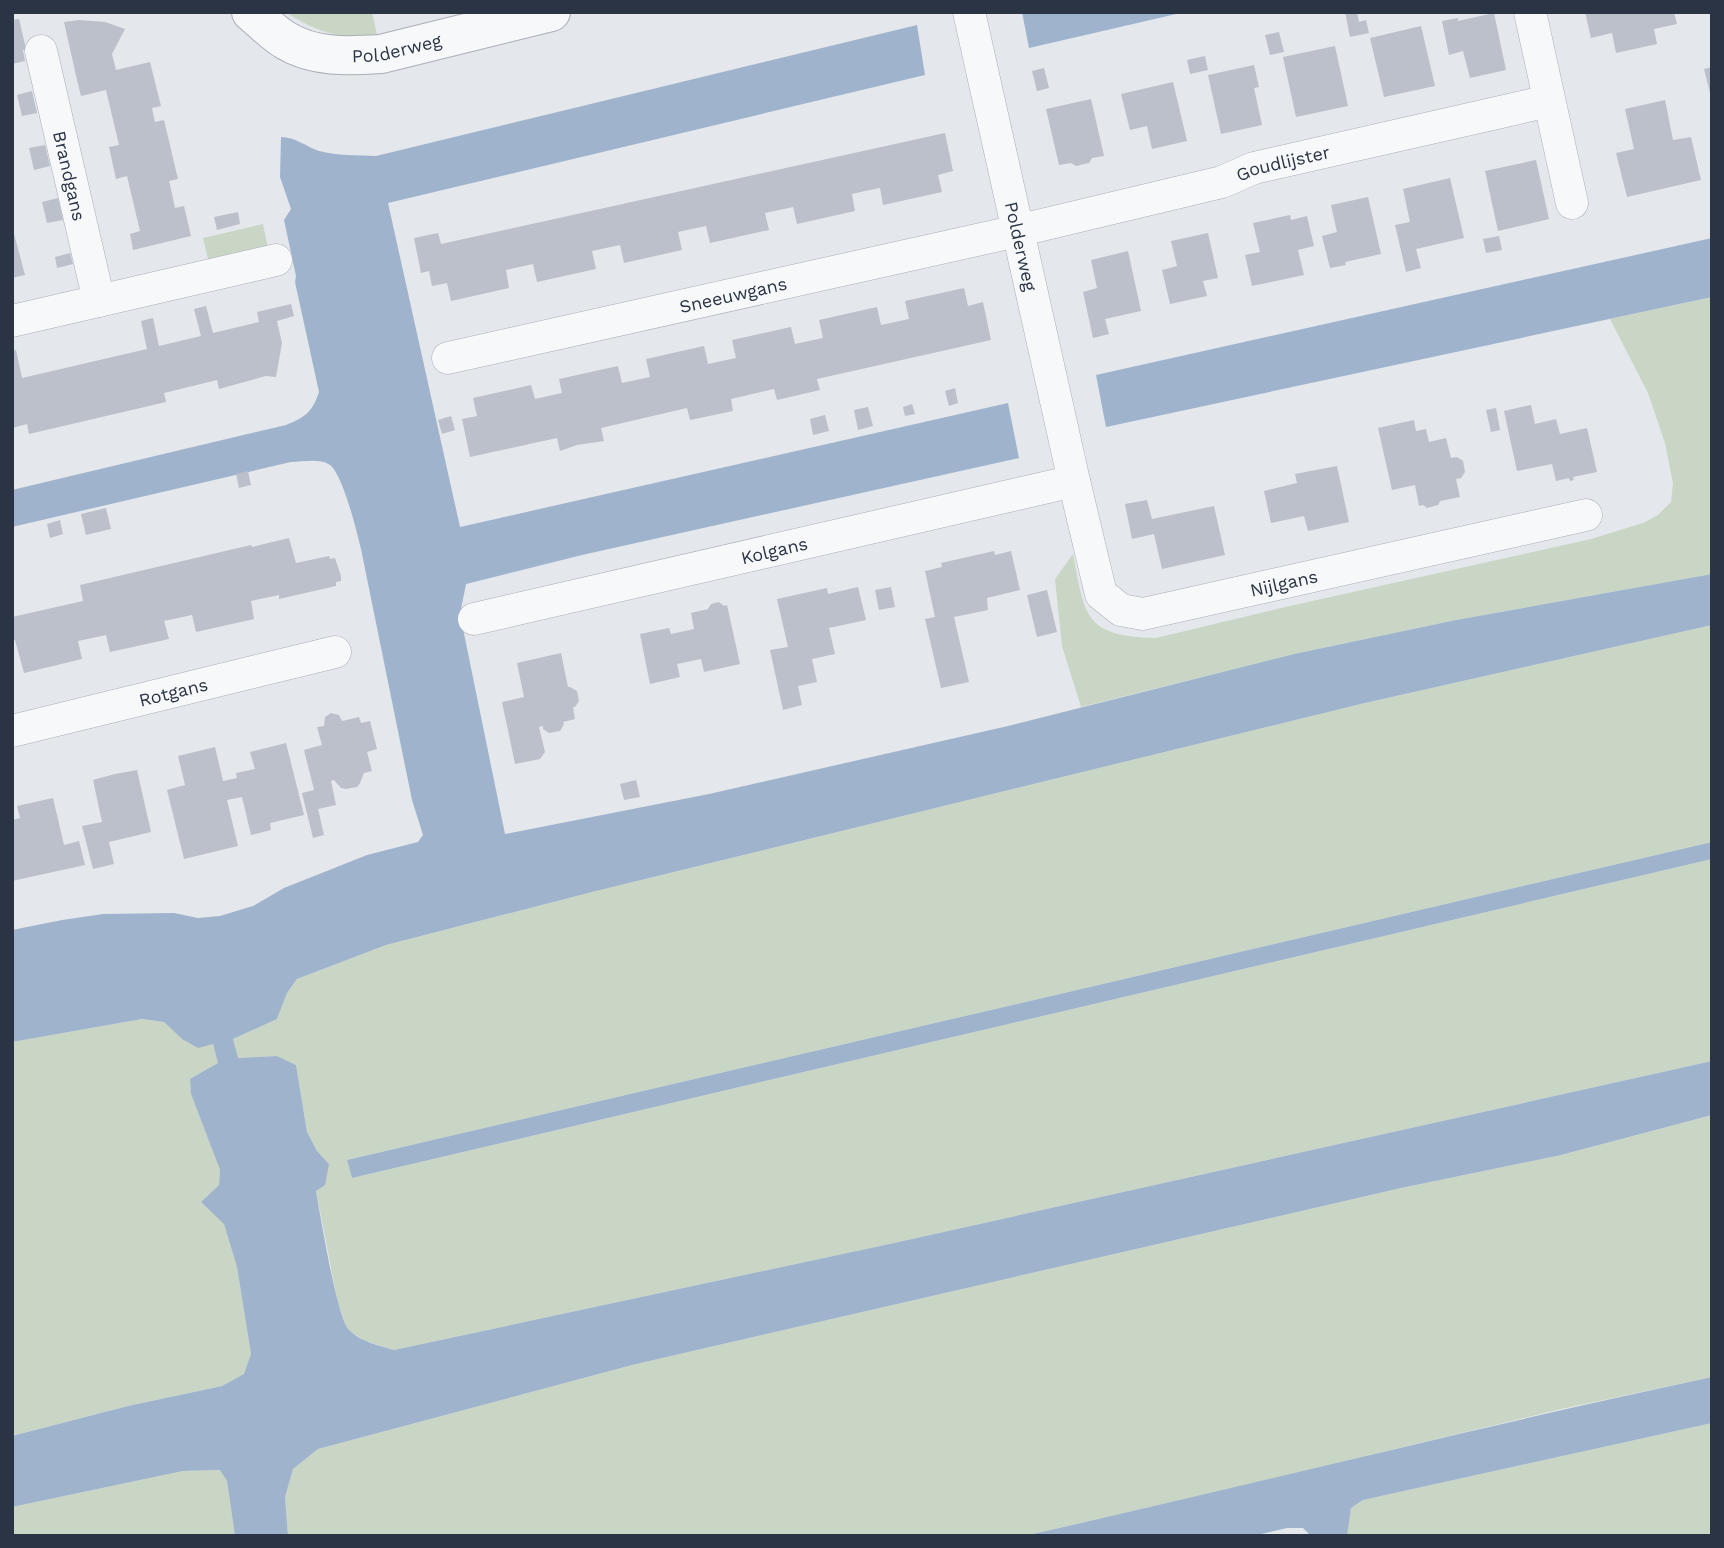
<svg xmlns="http://www.w3.org/2000/svg" width="1724" height="1548" font-family="'Work Sans',sans-serif">
	<rect width="100%" height="100%" fill="#e4e7ec"/>
	<!-- green -->
	<g fill="#c9d6c5">
		<path d="M286 12H372L377 35C346 42 311 30 286 12Z"/>
		<path d="M263 224 268 249 209 263 203 238Z"/>
		<path d="M1712 297V574L1456 620 1294 654 1081 707 1062 646 1055 579 1073 554C1085 618 1085 636 1156 638L1281 608 1591 539 1643 523 1658 515 1671 502 1673 483 1665 443 1648 393 1610 319Z"/>
		<path d="M1712 625V842L347 1160 352 1178 1712 859V1061L894 1243 394 1350 365 1341 347 1329 338 1304 316 1190 329 1164 317 1151 307 1132 296 1065 277 1056 237 1058 233 1039 277 1019 287 993 297 979 386 945 596 891 1365 703Z"/>
		<path d="M142 1019 164 1022 182 1039 213 1044 219 1063 190 1079 191 1094 220 1170 219 1185 201 1202 224 1223 237 1267 251 1354 245 1374 222 1386 128 1406 12 1436V1042Z"/>
		<path d="M1712 1115V1377L1561 1409 1228 1489 1024 1536H288L285 1497 293 1469 318 1449 632 1365 1401 1188 1561 1155Z"/>
		<path d="M1712 1423V1536H1347L1348 1524 1351 1508 1363 1500Z"/>
		<path d="M221 1470 227 1481 235 1536H12V1507L183 1471Z"/>
	</g>
	<!-- water -->
	<g fill="#9fb4cc">
		<path d="M1022 12H1185L1029 48Z"/>
		<path d="M917 25 925 75 388 203 460 527 1008 403 1019 458 582 555 466 584 460 614 505 834 709 794 1008 726 1294 654 1456 620 1712 574V625L1365 703 596 891 386 945 297 979 287 993 277 1019 233 1039 238 1058 277 1056 296 1065 307 1132 317 1151 329 1164 325 1185 316 1191C320 1213 337 1319 349 1330 361 1342 378 1345 394 1350L894 1243 1712 1061V1115L1561 1155 1401 1188 632 1365 318 1449 293 1469 285 1497 288 1536H235L227 1481 220 1470 183 1471 12 1507V1436L128 1406 222 1386 244 1374 251 1354 237 1267 224 1224 201 1202 219 1185 220 1170 191 1094 190 1079 218 1063 213 1044 198 1048 182 1039 164 1022 142 1019 12 1042V930L62 920 103 914 174 913 198 918 220 916 253 906 284 888 367 855 418 842 423 835 412 800 361 549C357 532 343 475 330 465 319 458 303 462 291 462L12 527V490L286 425C305 417 312 413 319 392L295 282 296 276 284 220 291 209 280 177 281 137C295 137 305 146 319 151 337 156 358 155 376 156Z"/>
		<path d="M1712 238V297L1106 427 1096 375Z"/>
		<path d="M1712 842V859L352 1178 347 1160Z"/>
		<path d="M1712 1377V1423L1363 1500 1351 1508 1347 1536H1311L1303 1528H1287L1253 1536H1024C1254 1484 1482 1426 1712 1377Z"/>
	</g>
	<!-- building -->
	<g fill="#bbc0ca">
		<path d="M1345 12H1357L1359 22 1366 20 1369 33 1350 37Z"/>
		<path d="M1585 12H1674L1677 24 1654 29 1657 44 1616 53 1612 33 1591 38Z"/>
		<path d="M1494 13 1506 70 1470 78 1463 51 1449 55 1442 21 1458 18V21Z"/>
		<path d="M19 19 26 49 23 50 25 61 12 64V20Z"/>
		<path d="M79 20 105 22 125 29 112 54 116 70 150 62 161 106 152 108 155 122 164 120 178 179 169 181 172 194 175 208 184 206 191 236 133 250 130 234 140 231 127 176 116 179 109 147 119 145 106 90 81 96 77 80 64 22Z"/>
		<path d="M1421 26 1435 86 1384 97 1370 38Z"/>
		<path d="M1279 32 1284 52 1270 55 1265 35Z"/>
		<path d="M1335 46 1348 106 1296 117 1283 57Z"/>
		<path d="M1205 56 1208 70 1190 74 1187 60Z"/>
		<path d="M1254 65 1259 87 1254 88 1262 125 1221 134 1208 75Z"/>
		<path d="M1712 67V97H1711L1704 69Z"/>
		<path d="M1044 68 1049 88 1037 91 1032 71Z"/>
		<path d="M1173 82 1187 141 1152 149 1147 126 1130 130 1121 94Z"/>
		<path d="M32 91 37 113 22 116 17 95Z"/>
		<path d="M1091 99 1104 156 1092 158 1089 163 1076 166 1071 163 1059 165 1046 109Z"/>
		<path d="M1665 100 1673 140 1691 137 1701 180 1627 197 1616 153 1634 149 1625 109Z"/>
		<path d="M945 133 953 171 938 175 942 192 883 205 880 188 865 191 852 194 855 211 797 224 793 207 765 213 769 230 710 243 706 226 678 232 682 250 624 263 620 245 592 251 596 269 537 282 533 264 506 270 509 288 451 301 447 283 432 286 429 271 421 273 414 238 438 233 441 244Z"/>
		<path d="M45 145 50 166 34 170 29 148Z"/>
		<path d="M1536 160 1549 219 1498 231 1485 171Z"/>
		<path d="M1450 178 1464 238 1416 249 1421 268 1406 272 1395 225 1410 222 1403 189Z"/>
		<path d="M1368 197 1381 254 1345 262 1346 265 1330 268 1322 236 1337 232 1331 205Z"/>
		<path d="M58 198 63 220 47 223 42 202Z"/>
		<path d="M238 212 240 224 217 230 214 217Z"/>
		<path d="M1290 215 1291 220 1307 216 1314 246 1298 250 1304 275 1252 286 1245 255 1260 252 1253 223Z"/>
		<path d="M12 226 25 275 12 278Z"/>
		<path d="M1208 233 1218 278 1203 281 1207 296 1170 304 1162 270 1177 266 1171 241Z"/>
		<path d="M1499 236 1502 250 1486 253 1483 239Z"/>
		<path d="M1128 251 1141 311 1105 319 1109 334 1093 338 1083 292 1097 288 1091 260Z"/>
		<path d="M70 253 73 264 57 268 55 257Z"/>
		<path d="M964 288 968 306 983 302 991 340 817 379 820 390 777 400 774 389 731 399 733 411 690 420 687 408 601 428 604 441 577 445 560 451 557 438 470 457 462 419 477 416 473 398 531 385 535 399 562 393 559 379 618 366 622 383 650 377 646 359 704 346 708 364 736 358 732 340 791 327 795 344 823 338 819 320 877 307 881 325 909 319 905 301Z"/>
		<path d="M291 304 294 316 277 321 282 343 276 377 266 376 219 389 217 380 164 393 166 402 29 434 27 424 12 428V351L16 350 22 378 147 349 141 321 153 318 159 346 201 336 194 309 206 306 213 333 259 322 257 312Z"/>
		<path d="M955 388 958 403 949 406 945 391Z"/>
		<path d="M912 404 915 414 905 416 903 407Z"/>
		<path d="M1531 405 1535 424 1556 419 1560 434 1587 428 1597 472 1573 477 1574 480 1570 481 1569 478 1556 481 1552 464 1517 471 1504 411Z"/>
		<path d="M868 407 873 426 858 430 854 410Z"/>
		<path d="M1496 408 1500 430 1491 432 1486 410Z"/>
		<path d="M825 415 829 431 813 435 810 419Z"/>
		<path d="M451 416 455 430 442 434 438 420Z"/>
		<path d="M1414 420 1416 431 1426 429 1429 442 1446 438 1451 458 1457 457 1463 461 1465 472 1461 478 1456 479 1460 497 1440 501 1438 505 1427 508 1423 505 1419 506 1415 485 1392 490 1378 428Z"/>
		<path d="M1337 466 1349 522 1308 531 1304 516 1271 523 1264 491 1297 483 1295 474Z"/>
		<path d="M248 471 251 485 239 488 236 474Z"/>
		<path d="M1147 500 1152 519 1214 506 1225 555 1162 569 1154 534 1132 539 1125 504Z"/>
		<path d="M106 508 111 529 86 535 81 514Z"/>
		<path d="M60 520 63 534 50 538 47 524Z"/>
		<path d="M289 538 296 563 329 556 330 559 335 558 341 576V581L336 582V586L279 599V595L251 601 254 619 196 632 192 615 164 621 169 639 110 652 106 635 78 641 82 659 24 673 15 640 12 641V617L83 601 80 585 251 545 252 547Z"/>
		<path d="M994 551 995 555 1011 551 1020 590 987 598 988 610 954 617 969 682 941 688 925 619 935 617 925 571 942 567 941 563Z"/>
		<path d="M858 587 866 620 829 628 835 654 812 659 817 682 798 686 802 705 783 710 770 650 788 647 777 599 827 588 828 594Z"/>
		<path d="M891 587 895 607 879 610 875 590Z"/>
		<path d="M1047 590 1057 632 1037 637 1027 595Z"/>
		<path d="M719 602 724 606 727 605 740 664 704 672 701 659 677 664 680 677 650 684 640 634 669 628 671 634 694 629 691 613 708 609 711 604Z"/>
		<path d="M561 653 568 687H570L577 691 579 701 575 707H573L575 719 563 722 564 724 560 731 549 733 543 729V726L539 727 545 752 540 759 515 764 502 702 524 697 517 663Z"/>
		<path d="M331 713 339 715 342 721 359 717 361 723 370 721 377 749 367 752 372 771 364 773 360 783 357 787 346 789 341 788 334 780 331 781 336 805 318 809 324 835 313 838 302 793 314 790 304 750 322 745 317 727 324 726 325 717Z"/>
		<path d="M286 743 304 815 270 823 271 830 251 835 242 797 227 800 238 846 184 859 167 790 185 785 178 756 215 747 223 781 237 778 236 773 255 769 250 752Z"/>
		<path d="M137 770 151 832 109 842 114 864 93 869 82 826 102 822 93 780 115 774Z"/>
		<path d="M636 780 640 797 624 800 620 784Z"/>
		<path d="M53 798 64 845 79 841 85 865 12 881V820L20 818 17 806Z"/>
	</g>
	<g fill="none" stroke-linecap="round" stroke-linejoin="round">
		<defs>
			<g id="minor">
				<path id="s1" d="M969 12 1074 481 1101 594 1121 610 1143 614 1586 515"/>
				<path d="M1530 12 1572 203"/>
				<path id="s2" d="M41 51 99 301"/>
				<path d="M12 321 276 260"/>
				<path id="s3" d="M448 358 1017 231 1222 182 1254 168 1549 101"/>
				<path id="s4" d="M474 619 1074 481"/>
				<path id="s5" d="M12 731 335 652"/>
			</g>
			<g id="tertiary">
				<path id="s6" d="M251 12C262 21 273 33 285 40 314 58 348 56 381 54L551 12"/>
			</g>
		</defs>
		<!-- minor casing -->
		<use href="#minor" stroke="#a9aeb7" stroke-width="33"/>
		<!-- tertiary casing -->
		<use href="#tertiary" stroke="#a9aeb7" stroke-width="40"/>
		<!-- minor -->
		<use href="#minor" stroke="#f7f8fa" stroke-width="32"/>
		<!-- tertiary -->
		<use href="#tertiary" stroke="#f7f8fa" stroke-width="38"/>
	</g>
	<g text-anchor="middle" dominant-baseline="central" stroke-width="5" stroke-linejoin="round" paint-order="stroke">
		<!-- street labels -->
		<g font-size="18" fill="#2b3445" stroke="#f4f6f9">
			<text stroke="none"><textPath href="#s6" startOffset="159">Polderweg</textPath></text>
			<text stroke="none"><textPath href="#s3" startOffset="858">Goudlijster</textPath></text>
			<text stroke="none"><textPath href="#s2" startOffset="128">Brandgans</textPath></text>
			<text stroke="none"><textPath href="#s1" startOffset="240">Polderweg</textPath></text>
			<text stroke="none"><textPath href="#s3" startOffset="292">Sneeuwgans</textPath></text>
			<text stroke="none"><textPath href="#s4" startOffset="308">Kolgans</textPath></text>
			<text stroke="none"><textPath href="#s1" startOffset="789">Nijlgans</textPath></text>
			<text stroke="none"><textPath href="#s5" startOffset="166">Rotgans</textPath></text>
		</g>
	</g>
	<!-- border -->
	<rect width="1724" height="1548" fill="none" stroke="#2b3445" stroke-width="28"/>
</svg>
